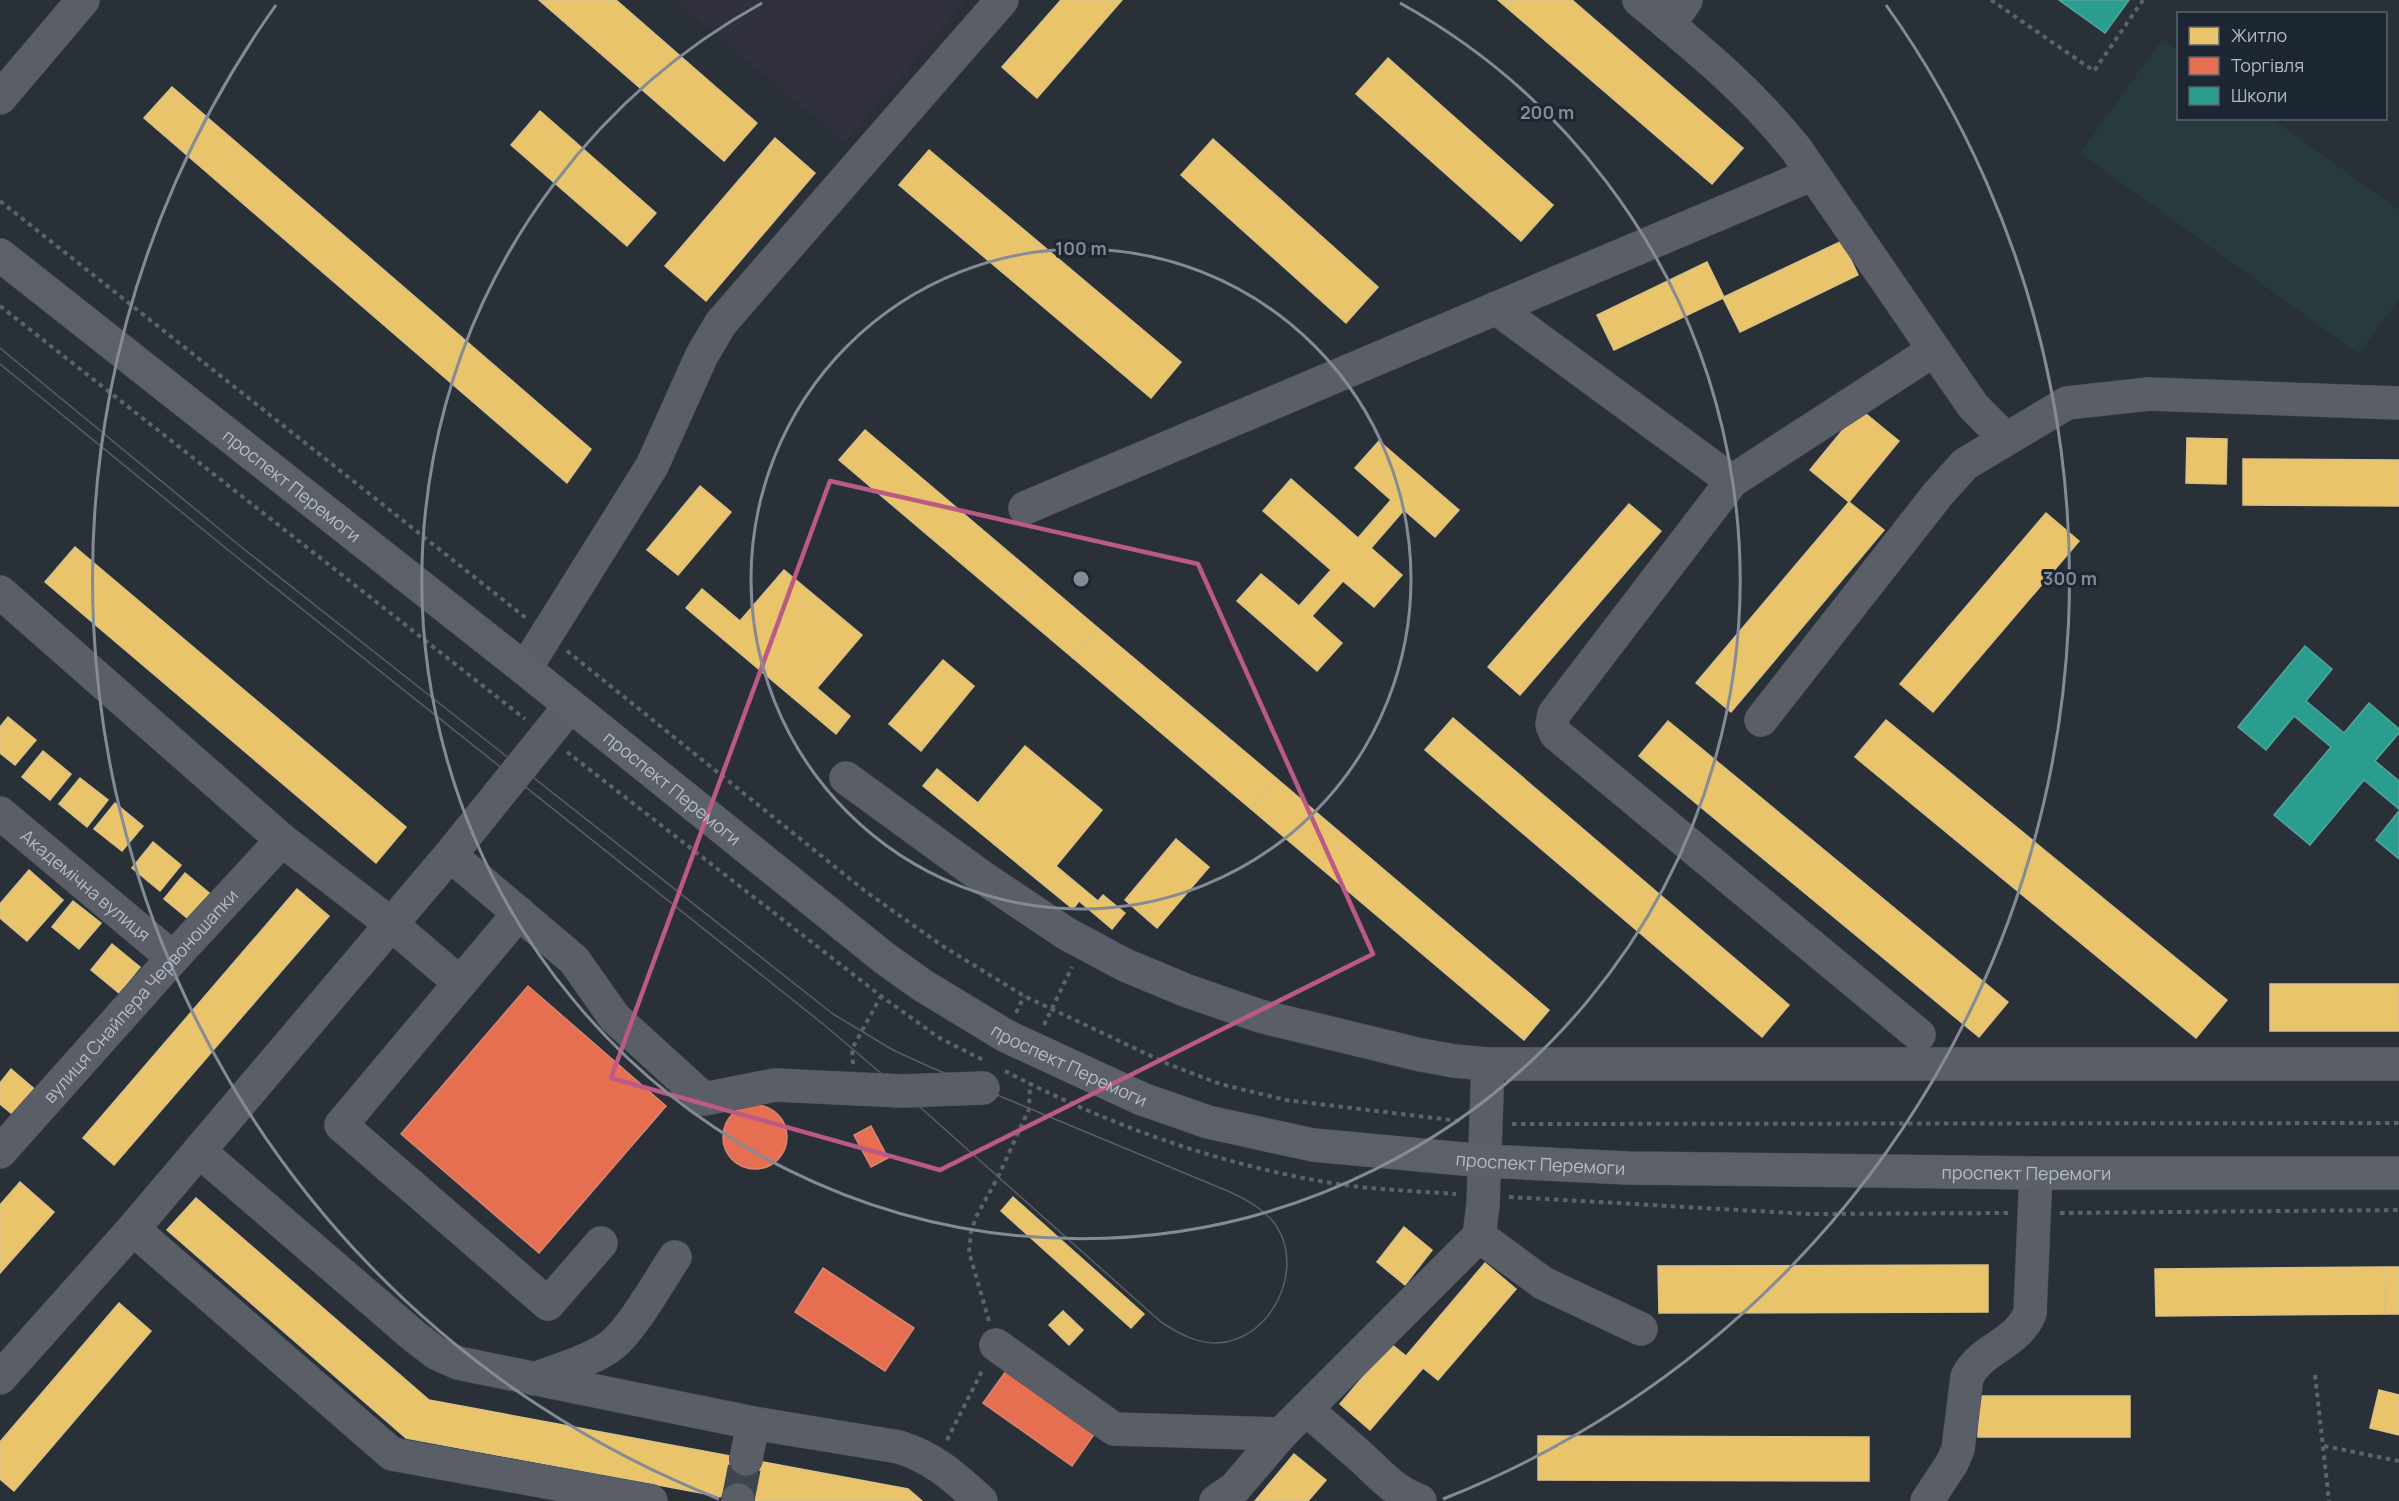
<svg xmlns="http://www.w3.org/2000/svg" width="2399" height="1501" font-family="Manrope,sans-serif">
	<rect width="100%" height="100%" fill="#2a3038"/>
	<!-- medical -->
	<path fill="#31303e" d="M675 0H966L845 143Z"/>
	<!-- green -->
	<path fill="#273a3e" d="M2162 40 2178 51V118L2272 119 2399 210V299L2359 354 2080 153Z"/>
	<!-- homes -->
	<g fill="#e9c46a" stroke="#d9c286" stroke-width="1.5">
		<path d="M539 0H616L757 123 724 161Z"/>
		<path d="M1061 0H1122L1037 98 1002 67Z"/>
		<path d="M1498 0H1572L1743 148 1712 184Z"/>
		<path d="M1388 58 1553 205 1521 241 1356 94Z"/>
		<path d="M172 87 591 449 567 483 144 118Z"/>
		<path d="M540 111 656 213 627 246 511 145Z"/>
		<path d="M775 138 815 173 706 301 665 266Z"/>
		<path d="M1213 139 1378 287 1346 323 1181 175Z"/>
		<path d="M929 150 1181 362 1151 398 899 185Z"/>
		<path d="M1842 241 1858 275 1740 332 1723 298 1614 350 1597 315 1707 262 1724 297Z"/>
		<path d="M1860 409 1899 441 1849 502 1810 470Z"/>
		<path d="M865 430 1098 628 1073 658 839 460Z"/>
		<path d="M2187 438 2227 439 2226 484 2186 483Z"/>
		<path d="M1379 441 1459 510 1435 537 1404 510 1371 548 1402 575 1374 607 1343 581 1312 616 1342 643 1317 671 1237 601 1261 574 1299 606 1331 570 1263 511 1291 479 1358 538 1391 500 1355 468Z"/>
		<path d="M2243 459 2399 460V506L2243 505Z"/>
		<path d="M700 486 731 512 678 575 647 550Z"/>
		<path d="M1849 502 1884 530 1731 712 1696 683Z"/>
		<path d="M1629 504 1661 531 1520 695 1488 667Z"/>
		<path d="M2046 513 2079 541 1933 712 1900 684Z"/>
		<path d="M75 547 406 827 376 863 45 582Z"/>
		<path d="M784 570 862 635 817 688 850 716 836 734 686 608 702 589 740 621Z"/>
		<path d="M1098 628 1276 778 1251 809 1073 658Z"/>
		<path d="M943 660 974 686 921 751 889 724Z"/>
		<path d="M8 717 36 740 15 765 0 753V727Z"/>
		<path d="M1453 718 1789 1005 1762 1037 1425 750Z"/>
		<path d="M1886 720 2227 1000 2196 1038 1855 757Z"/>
		<path d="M1668 721 2008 1002 1979 1037 1639 756Z"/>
		<path d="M1025 746 1102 810 1056 866 1098 901 1103 895 1125 913 1112 929 1079 901 1073 909 923 786 937 769 978 803Z"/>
		<path d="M43 751 71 774 50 800 22 777Z"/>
		<path d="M80 778 108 800 87 827 59 804Z"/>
		<path d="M1276 778 1549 1010 1524 1040 1251 809Z"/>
		<path d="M115 803 143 826 122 851 94 829Z"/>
		<path d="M1176 839 1209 867 1157 928 1125 900Z"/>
		<path d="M153 842 181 865 160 891 132 868Z"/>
		<path d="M29 870 63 900 27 941 0 918V904Z"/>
		<path d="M185 873 213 896 192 922 164 899Z"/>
		<path d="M297 889 329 916 114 1165 83 1138Z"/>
		<path d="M73 901 101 923 79 949 52 927Z"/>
		<path d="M112 944 140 967 119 993 91 970Z"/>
		<rect x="2270" y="984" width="129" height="47"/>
		<path d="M11 1069 38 1092 17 1118 0 1104V1083Z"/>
		<path d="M20 1182 54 1212 0 1273V1205Z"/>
		<path d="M1013 1197 1144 1314 1131 1328 1001 1211Z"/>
		<path d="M196 1198 429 1400 908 1489 922 1501H744L406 1438 167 1230Z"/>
		<path d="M1404 1227 1432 1250 1405 1285 1377 1262Z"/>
		<path d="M1485 1263 1516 1289 1438 1380 1423 1368 1370 1430 1340 1404 1391 1344 1406 1356Z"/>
		<path d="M1988 1265V1312L1659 1313 1658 1266Z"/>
		<path d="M2384 1267H2399V1314H2385Z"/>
		<path d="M2384 1267 2385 1314 2156 1316 2155 1269Z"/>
		<path d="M119 1303 151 1331 14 1491 0 1479V1442Z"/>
		<path d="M1063 1311 1083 1330 1069 1345 1049 1325Z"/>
		<path d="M2379 1390 2399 1395V1435L2370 1428Z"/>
		<rect x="1978" y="1396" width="152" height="41"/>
		<path d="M1538 1436 1869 1437V1481L1538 1480Z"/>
		<path d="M1294 1454 1326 1480 1308 1501H1255Z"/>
	</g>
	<!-- shops -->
	<g fill="#e76f51" stroke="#d88675" stroke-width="1.5">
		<path d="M528 986 666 1106 539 1253 401 1134Z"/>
		<circle cx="755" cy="1137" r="32"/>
		<path d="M871 1126 888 1158 871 1167 854 1135Z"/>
		<path d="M823 1268 914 1328 885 1371 795 1312Z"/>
		<path d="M1006 1371 1095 1433 1072 1466 983 1403Z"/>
	</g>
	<!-- schools -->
	<g fill="#2a9d8f" stroke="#53a6a0" stroke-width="1.5">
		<path d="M2059 0H2129L2105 33Z"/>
		<path d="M2305 646 2332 669 2306 701 2344 733 2369 703 2399 729V733L2375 761 2399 781V809L2364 780 2310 845 2274 815 2331 747 2294 716 2266 750 2238 727Z"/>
		<path d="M2399 811V859L2376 840Z"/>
	</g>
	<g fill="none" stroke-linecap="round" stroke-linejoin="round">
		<!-- minor-tunnel -->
		<path stroke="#3f454e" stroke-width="33" stroke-dasharray="33 16" stroke-linecap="butt" d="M738 1500 746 1459"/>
		<defs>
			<g id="minor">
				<path d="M1639 0C1697 48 1749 90 1796 149L1973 406 2006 439"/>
				<path d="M1669 25 1686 0"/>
				<path d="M0 98 83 0"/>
				<path d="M1496 308 1732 481"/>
				<path d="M1025 508 1813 174"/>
				<path d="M0 592 282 840 391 924 460 983"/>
				<path d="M525 669 652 466 702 355 721 323 1002 0"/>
				<path d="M570 706 450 855 133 1229 392 1454 651 1501"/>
				<path d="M1761 720 1938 494 1965 464 2067 403 2149 394 2399 403"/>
				<path d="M846 778 982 877 1067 934 1125 965 1185 990 1260 1016 1421 1055 1454 1061 1488 1064H2399"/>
				<path id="s1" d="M0 813 173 958"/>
				<path d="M450 855 574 960 615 1018 704 1099 775 1085 902 1091 983 1088"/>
				<path d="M519 913 341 1125 548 1304 601 1243"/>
				<path d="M1919 1035 1556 734 1552 725 1554 714 1732 481 1934 350"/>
				<path d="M199 1151 414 1336 436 1353 458 1363 753 1423 899 1447C934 1458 954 1477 981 1501"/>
				<path id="s2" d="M0 1152 173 958 282 840"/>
				<path d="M1479 1236 1543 1283 1641 1329"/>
				<path d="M996 1345 1114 1429 1281 1434"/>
				<path d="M0 1378 133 1229"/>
				<path d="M535 1379C560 1369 591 1361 612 1345 633 1328 659 1281 675 1257"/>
				<path d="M1306 1409C1324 1425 1342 1440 1360 1456 1381 1475 1393 1491 1420 1501"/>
				<path d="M746 1459 753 1423"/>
				<path d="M738 1501V1500"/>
				<path d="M1216 1501 1235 1488 1281 1434 1479 1236 1483 1205 1488 1064"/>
				<path d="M1927 1501 1952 1463 1958 1449 1967 1377C1981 1348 2017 1345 2030 1313L2036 1173"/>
			</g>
			<g id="major">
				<path id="s3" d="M0 255 525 669 883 957 922 985 1006 1036 1142 1099 1208 1122 1313 1145 1485 1161 1627 1168 2036 1173H2399"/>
			</g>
		</defs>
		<!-- minor casing -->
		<use href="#minor" stroke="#484c53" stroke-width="34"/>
		<!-- major casing -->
		<use href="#major" stroke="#484c55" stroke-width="34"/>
		<!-- path -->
		<g stroke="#5d636a" stroke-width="4" stroke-dasharray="4.5 4.5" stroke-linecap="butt">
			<path d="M1991 0 2094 71 2143 0"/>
			<path d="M0 201 526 618"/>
			<path d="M0 306 525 719"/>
			<path d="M567 651 865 891 941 945 1024 996 1168 1064 1220 1084 1286 1100 1459 1121"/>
			<path d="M567 752 881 996 938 1037 985 1061"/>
			<path d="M1016 1013 1024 996"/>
			<path d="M1044 1025 1072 967"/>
			<path d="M853 1064 852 1049 881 996"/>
			<path d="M1005 1071C1108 1125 1222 1166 1338 1184 1377 1190 1417 1191 1456 1194"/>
			<path d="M1512 1124 2399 1123"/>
			<path d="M1509 1197 1810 1214 2008 1213"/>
			<path d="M2060 1213 2399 1210"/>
			<path d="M989 1321 969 1252 971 1232 976 1217 998 1177 1029 1109 1030 1084"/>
			<path d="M2315 1375 2329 1501"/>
			<path d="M947 1440 983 1369"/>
			<path d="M2324 1446 2399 1461"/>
		</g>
		<!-- minor -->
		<use href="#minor" stroke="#5a5e66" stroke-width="33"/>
		<!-- major -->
		<use href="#major" stroke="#5c6168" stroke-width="33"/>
		<!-- tram -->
		<path stroke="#595d64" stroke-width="1.5" d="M0 348 240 546 833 1014 893 1050 930 1067 1230 1192C1247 1200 1266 1210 1277 1227 1305 1271 1270 1342 1216 1343 1195 1343 1178 1333 1161 1322L902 1091 823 1024 233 554 0 364"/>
	</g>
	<!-- marked area -->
	<path fill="none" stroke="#bc5a87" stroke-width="4.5" stroke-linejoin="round" d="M830 481 1198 564 1373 954 940 1170 611 1078Z"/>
	<!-- distance rings -->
	<g fill="none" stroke="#848b96" stroke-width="3">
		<circle cx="1081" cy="579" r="330"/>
		<path d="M1400 3A659 659 0 1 1 762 3"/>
		<path d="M719 1499A989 989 0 0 1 276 5M1886 5A989 989 0 0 1 1443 1499"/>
	</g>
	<g text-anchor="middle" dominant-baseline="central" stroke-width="6" stroke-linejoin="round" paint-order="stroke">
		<!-- street labels -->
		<g font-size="18" fill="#b4bcc9" stroke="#1d2633">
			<text stroke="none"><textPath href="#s3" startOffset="372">проспект Перемоги</textPath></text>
			<text stroke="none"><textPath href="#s3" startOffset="858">проспект Перемоги</textPath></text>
			<text stroke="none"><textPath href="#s1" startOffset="112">Академічна вулиця</textPath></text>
			<text stroke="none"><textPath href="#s2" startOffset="210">вулиця Снайпера Червоношапки</textPath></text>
			<text stroke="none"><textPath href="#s3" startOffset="1344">проспект Перемоги</textPath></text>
			<text stroke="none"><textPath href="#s3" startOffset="1830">проспект Перемоги</textPath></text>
			<text stroke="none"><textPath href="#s3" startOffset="2316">проспект Перемоги</textPath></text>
		</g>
	</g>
	<circle cx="1081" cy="579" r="9" fill="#848b96" stroke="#1d2633" stroke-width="3"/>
	<g font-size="18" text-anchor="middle" font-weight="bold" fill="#848b96" stroke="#1d2633" stroke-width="6" stroke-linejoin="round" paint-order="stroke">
		<text x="1547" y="119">200 m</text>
		<text x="1081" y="255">100 m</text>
		<text x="2070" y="585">300 m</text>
	</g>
	<!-- legend -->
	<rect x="2177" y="12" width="210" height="108" fill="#1d2633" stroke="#59626f" stroke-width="1.5"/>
	<rect x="2189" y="27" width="30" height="18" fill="#e9c46a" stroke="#59626f" stroke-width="1.5"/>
	<text x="2231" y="42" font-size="18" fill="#b4bcc9">Житло</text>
	<rect x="2189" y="57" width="30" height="18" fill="#e76f51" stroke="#59626f" stroke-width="1.5"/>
	<text x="2231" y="72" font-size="18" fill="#b4bcc9">Торгівля</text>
	<rect x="2189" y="87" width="30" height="18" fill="#2a9d8f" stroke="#59626f" stroke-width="1.5"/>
	<text x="2231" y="102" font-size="18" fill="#b4bcc9">Школи</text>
</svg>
